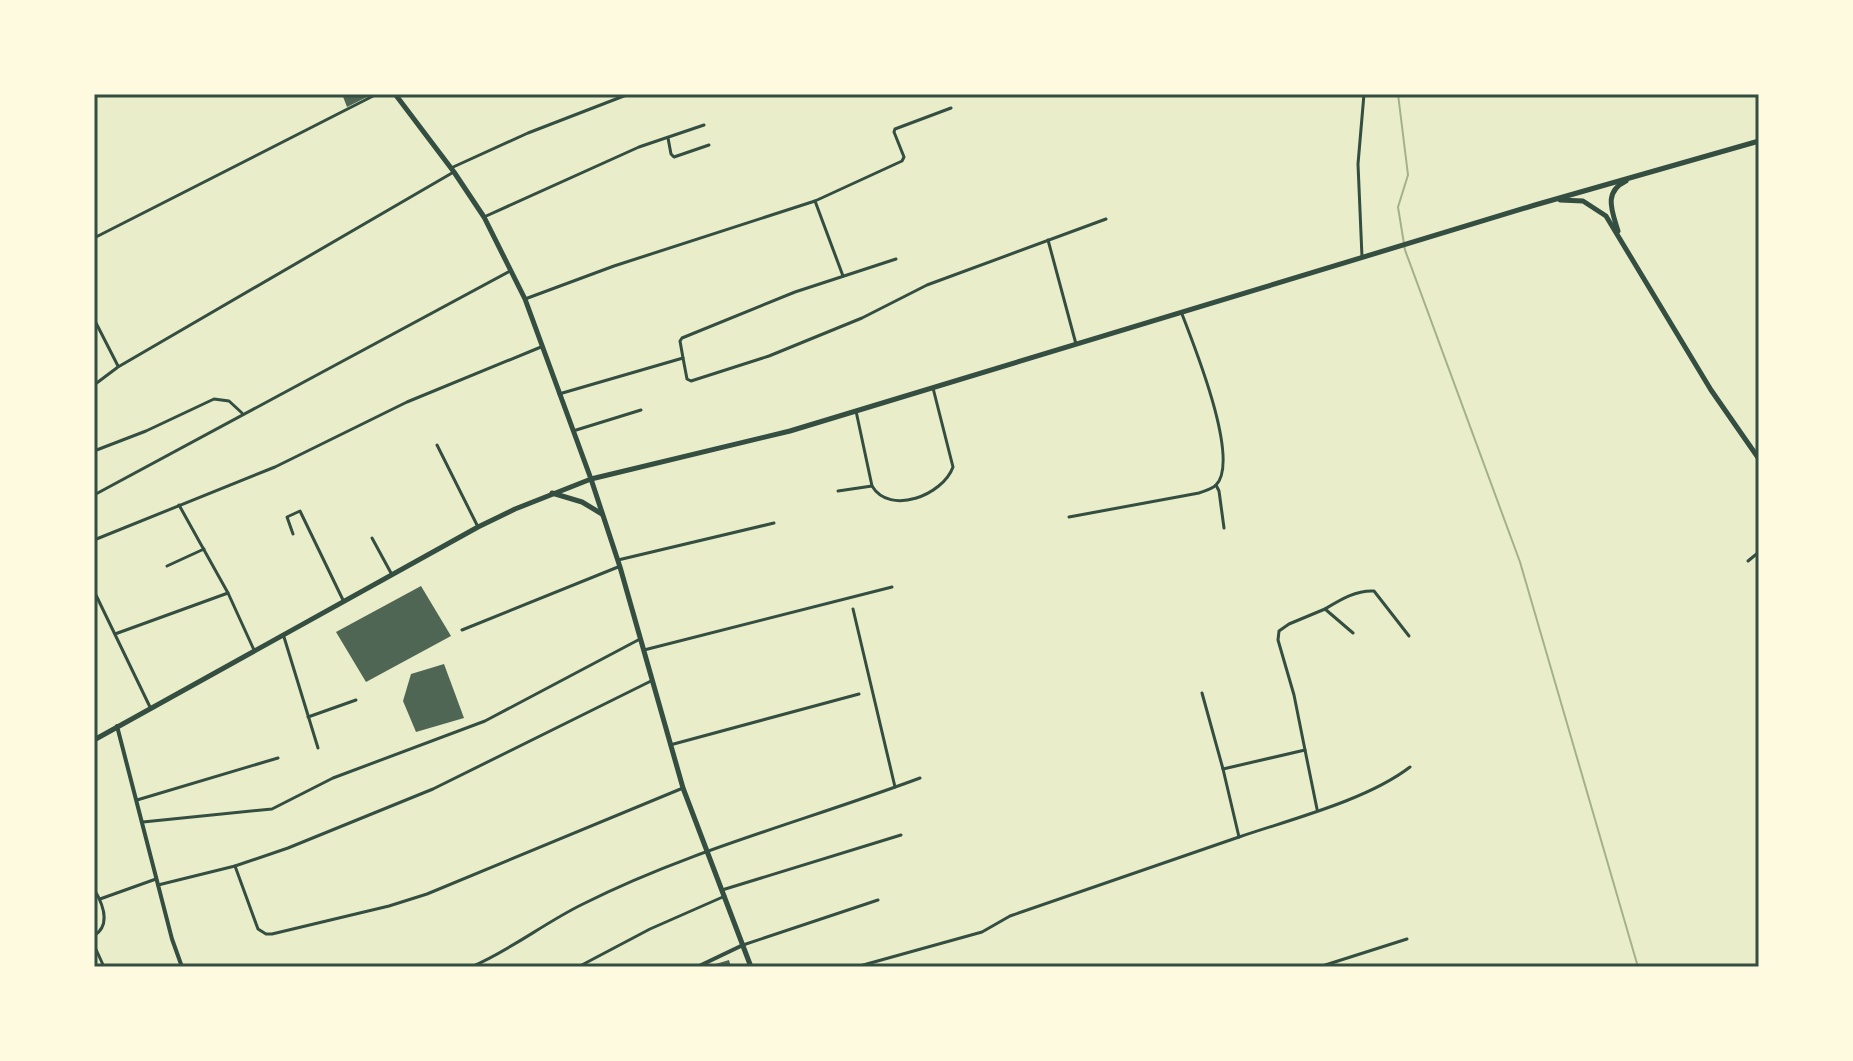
<svg xmlns="http://www.w3.org/2000/svg" width="1853" height="1061" font-family="'Titillium Web',sans-serif">
	<rect width="100%" height="100%" fill="#e9edc9"/>
	<g fill="none" stroke-linecap="round" stroke-linejoin="round">
		<!-- stream -->
		<path stroke="#a3b18a" stroke-width="2" d="M1398 94 1408 175 1398 207 1405 250 1520 562 1638 967"/>
	</g>
	<!-- building -->
	<g fill="#4f6655">
		<path d="M342 94H373L347 107Z"/>
		<path d="M421 586 451 636 366 682 336 632Z"/>
		<path d="M444 664 464 718 416 732 403 701 411 674Z"/>
		<path d="M729 960 731 967H709V966Z"/>
	</g>
	<g fill="none" stroke-linecap="round" stroke-linejoin="round">
		<!-- minor -->
		<g stroke="#344e41" stroke-width="3">
			<path d="M668 138 671 154 674 157 709 145"/>
			<path d="M451 168 528 133 629 94"/>
			<path d="M815 201 843 276"/>
			<path d="M484 217 639 147 704 125"/>
			<path d="M94 238 377 94"/>
			<path d="M1048 240 1076 344"/>
			<path d="M1362 257 1358 164 1364 94"/>
			<path d="M525 299 614 266 815 201 902 161 904 157 894 132 895 129 951 108"/>
			<path d="M94 319 118 366"/>
			<path d="M683 358 680 341 682 338 795 292 896 259"/>
			<path d="M94 385 118 367 452 173"/>
			<path d="M559 394 683 358 687 379 691 381 769 356 862 318 927 285 1106 219"/>
			<path d="M856 411 872 486C890 516 943 495 953 467L933 388"/>
			<path d="M573 431 641 410"/>
			<path d="M437 445 478 527"/>
			<path d="M94 451 146 431 214 399 229 401 242 413"/>
			<path d="M1216 485 1219 491 1224 528"/>
			<path d="M838 491 872 486"/>
			<path d="M94 495 510 271"/>
			<path d="M179 505 228 593 254 650"/>
			<path d="M1069 517 1199 493C1204 491 1212 489 1216 485 1241 460 1193 343 1182 314"/>
			<path d="M293 534 287 517 300 511 343 600"/>
			<path d="M372 538 391 573"/>
			<path d="M94 540 275 467 407 402 541 347"/>
			<path d="M618 560 774 523"/>
			<path d="M1748 561 1759 552"/>
			<path d="M167 566 204 549"/>
			<path d="M94 591 150 707"/>
			<path d="M853 609 895 787"/>
			<path d="M1325 609C1340 600 1356 590 1374 591L1409 636"/>
			<path d="M462 630 618 567"/>
			<path d="M115 634 228 593"/>
			<path d="M284 637 318 748"/>
			<path d="M644 650 892 587"/>
			<path d="M1202 693 1223 769"/>
			<path d="M308 717 356 700"/>
			<path d="M670 745 859 694"/>
			<path d="M1305 750 1317 809"/>
			<path d="M137 800 278 758"/>
			<path d="M143 822 272 809 333 778 485 721 640 639"/>
			<path d="M1239 837C1292 819 1367 800 1410 767"/>
			<path d="M235 866 258 929 266 934H272L389 906 427 894 683 788"/>
			<path d="M158 885 235 866 288 848 433 789 651 681"/>
			<path d="M94 889C103 904 111 925 94 936"/>
			<path d="M722 890 901 835"/>
			<path d="M100 899 156 879"/>
			<path d="M94 945 104 967"/>
			<path d="M743 945 878 900"/>
			<path d="M471 967C511 950 544 923 583 904 690 850 808 820 920 778"/>
			<path d="M578 967 650 929 725 896"/>
			<path d="M856 967 982 932 1010 916 1239 837 1223 769 1305 750 1294 695 1278 640 1279 631 1289 624 1325 609 1353 633"/>
			<path d="M1319 967 1407 939"/>
		</g>
		<!-- tertiary -->
		<g stroke="#344e41" stroke-width="4">
			<path d="M117 726 172 939 182 967"/>
			<path d="M697 967 743 945"/>
		</g>
		<!-- secondary -->
		<g stroke="#344e41" stroke-width="5">
			<path d="M1560 200 1583 201 1606 216 1711 390 1759 459"/>
			<path d="M1618 231C1612 211 1603 192 1626 181"/>
			<path d="M94 740 478 527 515 509 591 479 790 431 1535 205 1759 141"/>
		</g>
		<!-- primary -->
		<g stroke="#344e41" stroke-width="5">
			<path d="M395 94 454 172 484 217 525 299 591 479 620 567 683 788 751 967"/>
			<path d="M552 493 582 502 602 514"/>
		</g>
	</g>
	<!-- border -->
	<rect width="1853" height="1061" fill="none" stroke="#fefae0" stroke-width="192"/>
	<rect x="96" y="96" width="1661" height="869" fill="none" stroke="#344e41" stroke-width="3"/>
</svg>
